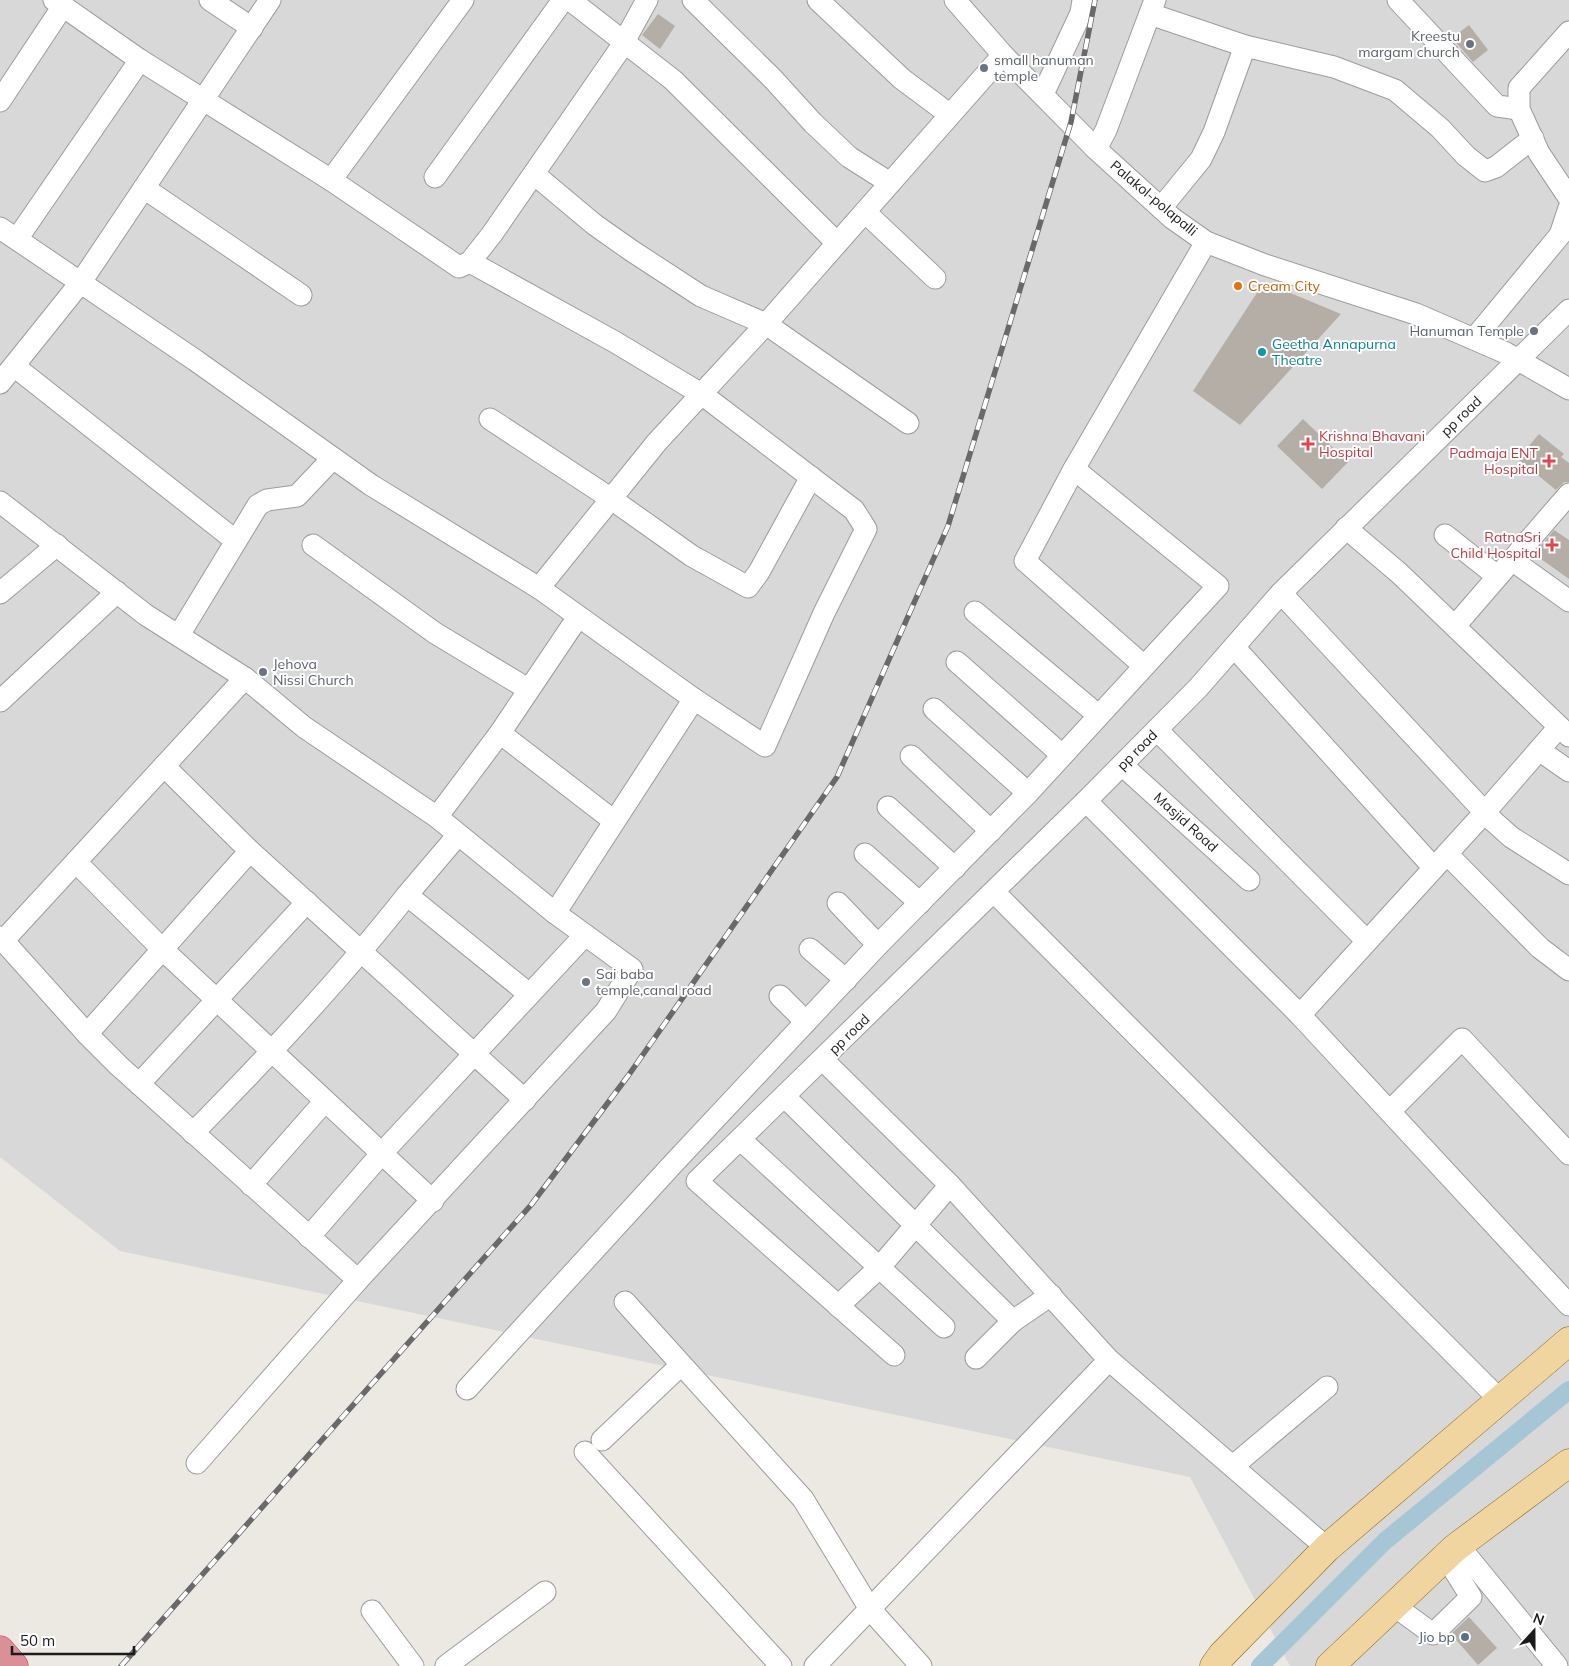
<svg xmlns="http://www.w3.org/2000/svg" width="1569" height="1666" font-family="Mulish,sans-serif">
	<rect width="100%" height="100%" fill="#ebe9e1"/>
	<!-- residential -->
	<path fill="#d9d8d8" d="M0 0H1569V1666H1290L1190 1477 120 1251 0 1157Z"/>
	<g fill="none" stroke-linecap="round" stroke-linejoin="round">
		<!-- canal -->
		<path stroke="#a6c6d5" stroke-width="18" d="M1260 1666 1385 1541 1569 1390"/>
	</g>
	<!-- building -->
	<g fill="#b4aea7">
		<path d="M658 14 675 26 660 49 642 35Z"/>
		<path d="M1469 25 1488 50 1473 62 1452 38Z"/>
		<path d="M1264 282 1341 314 1240 425 1193 391Z"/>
		<path d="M1303 419 1348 462 1322 489 1277 446Z"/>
		<path d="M1539 434 1564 454 1561 457 1569 463V482H1564L1556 490 1518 459Z"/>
		<path d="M1554 530 1569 540V579L1534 554Z"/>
		<path d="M1469 1617 1497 1648 1478 1665 1451 1634Z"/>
	</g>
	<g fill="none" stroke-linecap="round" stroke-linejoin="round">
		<defs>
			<g id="minor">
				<path d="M54 0 140 60 331 180 459 267 470 262 492 234 620 49 647 0"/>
				<path d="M210 0 252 28"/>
				<path d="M570 0 673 80 837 243"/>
				<path d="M693 0 773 79 813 123 849 157 890 183"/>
				<path d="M818 0 902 79 949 114"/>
				<path d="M955 0 1003 55 1096 149 1172 218 1206 242 1265 265 1416 314 1506 353 1569 389"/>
				<path d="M1398 0 1497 106 1519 109"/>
				<path d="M1150 14 1245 46 1334 67 1395 90 1440 128 1466 156 1485 171 1496 167 1533 138"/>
				<path d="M1569 32 1519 88V109L1539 153 1569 198"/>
				<path d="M1043 94 1081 13 1083 0"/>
				<path d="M0 101 63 6"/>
				<path d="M1096 149 1106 130 1155 0"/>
				<path d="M534 174 595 225 632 251 701 296 766 324 908 423"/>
				<path d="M435 177 563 0"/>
				<path d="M331 180 463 0"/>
				<path d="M144 188 301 295"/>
				<path d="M1161 208 1201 159 1214 132 1245 46"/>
				<path d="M865 212 935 278"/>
				<path d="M0 228 195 360 371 485 539 588 694 699 765 746 824 613 866 529 854 510 703 395 615 342 470 262"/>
				<path d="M17 239 140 60"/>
				<path d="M1474 339 1560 235 1569 208"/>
				<path d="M14 366 236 541"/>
				<path d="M0 383 81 282 270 0"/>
				<path d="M490 419 610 498 692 556 748 587 759 572 811 477"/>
				<path d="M0 502 146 615 245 678 304 727 437 817 555 913 632 969 606 1011 358 1280 197 1463"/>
				<path d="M1346 528 1399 573 1569 736"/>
				<path d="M1445 535 1497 576"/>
				<path d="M313 545 435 633 528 689"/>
				<path d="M1512 560 1569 601"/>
				<path d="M539 588 657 442 766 324 1003 55"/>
				<path d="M0 593 57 545"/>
				<path d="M1281 593 1492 820 1511 837 1569 874"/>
				<path d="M975 612 1098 715"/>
				<path d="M1455 626 1569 494"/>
				<path d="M179 635 258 505 267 500 297 496 333 458"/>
				<path d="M1234 647 1434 868"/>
				<path d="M957 662 1062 755"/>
				<path d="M1144 666 1025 561 1074 469 1206 242"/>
				<path d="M0 701 117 592"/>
				<path d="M934 709 1028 793"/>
				<path d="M1157 730 1367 941"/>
				<path d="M500 733 614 821"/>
				<path d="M1539 750 1569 771"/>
				<path d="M911 756 991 831"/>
				<path d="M1122 765 1249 880"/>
				<path d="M164 766 250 851 525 1100"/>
				<path d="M1086 801 1300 1015 1569 1305"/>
				<path d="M888 807 955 868"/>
				<path d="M437 817 500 733 578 617"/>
				<path d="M458 835 407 895 529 994"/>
				<path d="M865 854 920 903"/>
				<path d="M1447 854 1540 948 1569 970"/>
				<path d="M76 862 162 949 433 1201"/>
				<path d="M994 892 1500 1400"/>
				<path d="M838 903 878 945"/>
				<path d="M555 913 694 699"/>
				<path d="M0 937 87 1034 119 1066 358 1280"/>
				<path d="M4 940 245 678"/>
				<path d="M810 949 846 980"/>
				<path d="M780 996 806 1022"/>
				<path d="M1300 1015 1485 812 1559 727"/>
				<path d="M87 1034 250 851"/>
				<path d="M823 1060 950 1185 1109 1360 1327 1548"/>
				<path d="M139 1084 307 902"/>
				<path d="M785 1097 1013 1321"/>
				<path d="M1390 1111 1462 1039 1569 1154"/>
				<path d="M193 1133C268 1057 341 979 407 895"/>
				<path d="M741 1140 944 1327"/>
				<path d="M251 1185 325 1101"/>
				<path d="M309 1237 382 1153 585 935"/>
				<path d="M625 1302 803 1499 870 1609 921 1666"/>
				<path d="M838 1306 879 1268 950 1185"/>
				<path d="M894 1355 697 1181 1086 801 1198 688 1281 593 1569 310"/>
				<path d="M976 1358 1013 1321 1051 1295"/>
				<path d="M467 1389 671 1166 878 945 1028 793 1218 586 1074 469"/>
				<path d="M602 1440 681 1365"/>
				<path d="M585 1452 781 1666"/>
				<path d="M1233 1466 1327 1387"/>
				<path d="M1458 1545 1557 1666"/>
				<path d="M1393 1605 1433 1634 1471 1597 1446 1557"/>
				<path d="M372 1611 413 1666"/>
				<path d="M446 1666 545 1592"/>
				<path d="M815 1666 1109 1360"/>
			</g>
			<g id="major">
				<path d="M1214 1666 1222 1655 1327 1548 1569 1341"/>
				<path d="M1330 1666 1455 1548 1569 1463"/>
			</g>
			<path id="highway" d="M0 1650 14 1666"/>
		</defs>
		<!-- minor casing -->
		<use href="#minor" stroke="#9c9c9c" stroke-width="23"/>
		<!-- major casing -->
		<use href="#major" stroke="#82650f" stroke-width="29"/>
		<!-- highway casing -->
		<use href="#highway" stroke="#c2365a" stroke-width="29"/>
		<!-- minor -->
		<use href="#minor" stroke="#fff" stroke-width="21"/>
		<!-- major -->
		<use href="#major" stroke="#f1d5a0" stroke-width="28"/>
		<!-- highway -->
		<use href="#highway" stroke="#db9098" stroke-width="28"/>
		<defs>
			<path id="rail" d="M121 1666 531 1205 628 1076 837 777 948 526 1071 122 1095 0"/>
		</defs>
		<!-- rail casing -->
		<use href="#rail" stroke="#696969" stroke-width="5.5"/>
		<!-- rail -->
		<use href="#rail" stroke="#fff" stroke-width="4" stroke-dasharray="11" stroke-linecap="butt"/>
	</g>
	<!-- markers -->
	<g fill="#6b7280" stroke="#fff" stroke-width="2">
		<circle cx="1470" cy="44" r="5"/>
		<circle cx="984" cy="68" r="5"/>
		<circle cx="1534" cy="331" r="5"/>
		<circle cx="263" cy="672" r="5"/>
		<circle cx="586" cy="982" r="5"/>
	</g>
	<circle fill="#e8710a" stroke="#fff" stroke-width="2" cx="1238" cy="286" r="5"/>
	<circle fill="#0f9aa8" stroke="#fff" stroke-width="2" cx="1262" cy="352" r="5"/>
	<g fill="#e0444e" stroke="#fff" stroke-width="2">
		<path d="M1305.5 436.5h5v5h5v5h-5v5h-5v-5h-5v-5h5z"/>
		<path d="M1546.5 453.5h5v5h5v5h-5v5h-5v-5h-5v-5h5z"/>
		<path d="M1549.5 537.5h5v5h5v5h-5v5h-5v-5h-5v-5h5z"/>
	</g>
	<circle fill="#5c6f8a" stroke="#fff" stroke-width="2" cx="1465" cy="1637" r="5"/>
	<g text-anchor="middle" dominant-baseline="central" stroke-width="4" stroke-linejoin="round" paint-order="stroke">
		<!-- worship labels -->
		<g font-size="14" fill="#5b616d" stroke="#fff" text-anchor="start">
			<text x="1460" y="36" text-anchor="end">Kreestu<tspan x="1460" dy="16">margam church</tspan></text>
			<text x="994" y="60">small hanuman<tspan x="994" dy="16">temple</tspan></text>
			<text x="1524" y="331" text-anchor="end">Hanuman Temple</text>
			<text x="273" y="664">Jehova<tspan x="273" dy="16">Nissi Church</tspan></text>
			<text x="596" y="974">Sai baba<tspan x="596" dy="16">temple,canal road</tspan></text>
		</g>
		<!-- street labels -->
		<g font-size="14" fill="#1b1b1b" stroke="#fff">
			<text transform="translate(1154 198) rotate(40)">Palakol-polapalli</text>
			<text transform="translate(1461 416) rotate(-44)">pp road</text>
			<text transform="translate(1137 750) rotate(-45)">pp road</text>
			<text transform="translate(1186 822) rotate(42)">Masjid Road</text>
			<text transform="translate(849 1034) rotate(-44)">pp road</text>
		</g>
		<!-- food labels -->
		<g font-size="14" fill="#c56008" stroke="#fff" text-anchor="start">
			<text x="1248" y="286">Cream City</text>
		</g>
		<!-- culture labels -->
		<g font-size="14" fill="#0d838f" stroke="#fff" text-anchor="start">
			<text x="1272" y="344">Geetha Annapurna<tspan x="1272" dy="16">Theatre</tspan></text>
		</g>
		<!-- health labels -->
		<g font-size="14" fill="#be3a42" stroke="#fff" text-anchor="end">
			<text x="1319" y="436" text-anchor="start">Krishna Bhavani<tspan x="1319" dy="16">Hospital</tspan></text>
			<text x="1538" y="453">Padmaja ENT<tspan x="1538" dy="16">Hospital</tspan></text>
			<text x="1541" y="537">RatnaSri<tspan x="1541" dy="16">Child Hospital</tspan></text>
		</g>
		<!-- service labels -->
		<g font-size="14" fill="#4e5e75" stroke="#fff" text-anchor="end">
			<text x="1455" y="1637">Jio bp</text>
		</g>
	</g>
	<!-- north arrow -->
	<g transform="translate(1534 1631) rotate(21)" stroke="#ffffff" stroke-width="4" paint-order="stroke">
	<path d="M0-4L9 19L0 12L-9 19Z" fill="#1b1b1b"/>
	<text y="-8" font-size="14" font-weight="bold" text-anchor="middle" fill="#1b1b1b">N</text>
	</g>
	<!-- scale -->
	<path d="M12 1646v8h122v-8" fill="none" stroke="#1b1b1b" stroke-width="2.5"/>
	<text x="20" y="1646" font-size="15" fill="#1b1b1b" stroke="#ffffff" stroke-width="4" paint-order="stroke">50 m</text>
</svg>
